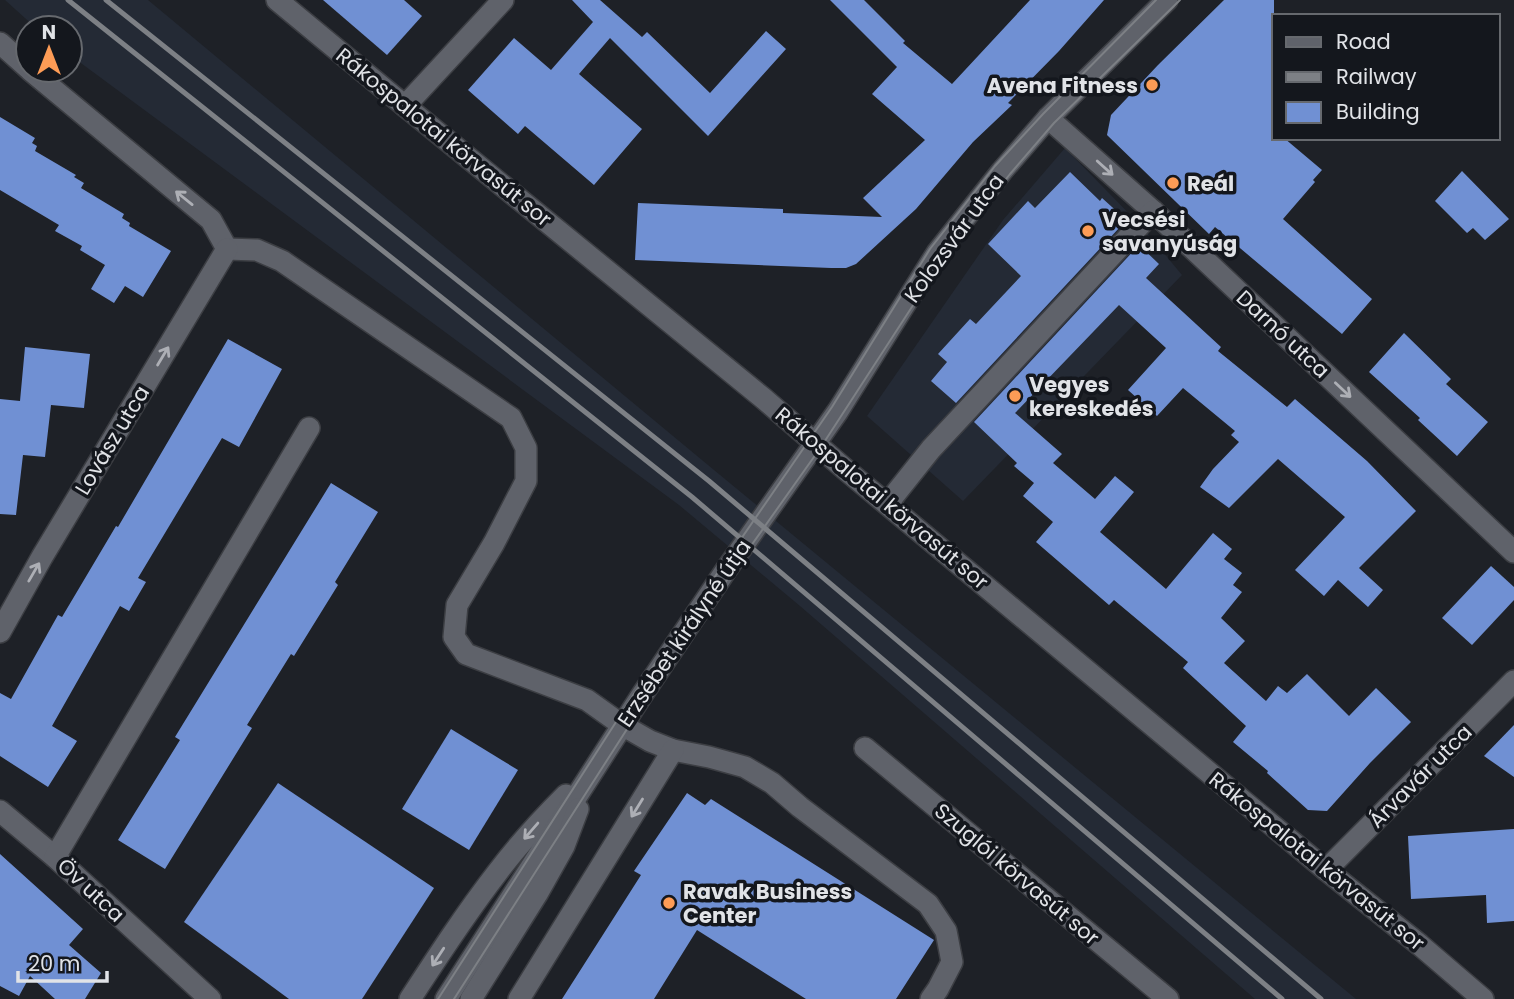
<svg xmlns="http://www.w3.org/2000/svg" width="1514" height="999" font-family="Poppins,sans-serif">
	<rect width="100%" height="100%" fill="#1e2127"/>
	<!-- built -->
	<g fill="#242a35">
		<path d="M5 0H148L714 470 1356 999H1255L800 606 679 505 70 55V28H36Z"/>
		<path d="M1065 148 1143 228 1182 275 963 501 867 416 1003 220Z"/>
	</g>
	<!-- building -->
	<g fill="#7090d3">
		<path d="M323 0H404L422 16 387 55Z"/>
		<path d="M572 0H600L642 37 647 32 710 93 766 31 786 49 708 136 610 38 579 74 642 129 594 185 525 126 518 134 468 90 514 38 551 70 593 22Z"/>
		<path d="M830 0H864L905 41 903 43 952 84 1030 0H1104L1059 51 1008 103 1012 105 973 142 916 209 856 264 846 268H831L635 260 638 203 783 209V213L882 217 863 198 925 140 872 94 897 67Z"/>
		<path d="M1224 0H1274V138H1284L1322 170 1313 180 1315 182 1283 219 1372 299 1342 334 1215 227 1209 234 1107 135 1111 115 1158 65Z"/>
		<path d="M0 117 35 138 32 143 37 146 35 151 76 175 74 177 84 183 81 188 124 214 122 218 130 223 129 226 171 251 143 297 125 286 114 303 91 289 105 265 80 250 82 246 55 231 59 225 0 190Z"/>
		<path d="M1462 171 1509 219 1485 240 1473 228 1467 233 1435 201Z"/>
		<path d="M1070 172 1100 201 1102 198 1122 216 1115 223 1120 227 956 403 931 381 947 362 938 354 970 319 976 324 1021 276 988 244 1028 201 1035 208Z"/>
		<path d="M1139 245 1159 264 1146 278 1221 347 1218 351 1287 407 1295 399 1367 461 1416 511 1359 568 1383 590 1368 607 1338 580 1324 596 1295 570 1345 517 1278 459 1229 508 1200 487 1213 469 1239 442 1231 435 1235 431 1183 388 1157 416 1128 390 1166 348 1119 305 1015 413 1062 454 1053 463 1095 499 1115 476 1134 492 1100 532 1166 589 1213 533 1232 549 1224 559 1242 573 1233 585 1242 592 1221 618 1245 641 1224 663 1266 701 1278 686 1287 693 1307 674 1349 716 1376 688 1411 722 1370 763 1327 811 1308 810 1267 773 1268 771 1233 742 1246 726 1183 668 1188 662 1114 600 1109 605 1036 542 1053 522 1023 496 1034 483 1014 466 1017 463 974 422Z"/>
		<path d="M1404 333 1451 379 1446 384 1488 422 1457 456 1418 420 1420 418 1369 372Z"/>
		<path d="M228 339 282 369 239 447 222 438 138 578 146 582 129 611 120 606 52 726 77 741 48 787 0 756V693L11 699 58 615 62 617 116 526 118 527Z"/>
		<path d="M25 347 90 354 84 408 51 405 45 457 23 455 16 515 0 514V399L20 401Z"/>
		<path d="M331 483 378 512 335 582 338 585 294 656 291 654 247 725 252 728 165 869 118 840 180 740 175 737Z"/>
		<path d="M1491 566 1514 587V600L1472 645 1442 618Z"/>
		<path d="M1514 725V777L1484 756Z"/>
		<path d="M451 729 518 770 469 850 402 809Z"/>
		<path d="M278 783 434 888 362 999H289L184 922Z"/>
		<path d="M687 793 705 805 711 799 934 940 896 999H806L697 930 654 999H562L641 875 634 871Z"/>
		<path d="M1514 829V921L1487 923 1486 895 1411 899 1408 836Z"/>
		<path d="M0 854 83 929 69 945 101 973 85 999H55L30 976 19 996 0 986Z"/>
	</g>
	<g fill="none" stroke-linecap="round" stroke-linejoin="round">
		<defs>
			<g id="minor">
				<path d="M277 0 405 106 763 398 846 470 1326 870 1420 945 1483 999"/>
				<path d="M0 43 28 68"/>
				<path d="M30 70 211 220 227 249"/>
				<path d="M405 106 503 0"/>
				<path d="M1048 118 1153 211 1514 552"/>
				<path d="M227 249 257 250 282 261 511 418 526 448V481L494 543 457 605 454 637 466 654 587 700 622 725 650 741 673 750 709 757 745 767 772 783 800 807 928 904 946 931 952 962 938 989 931 999"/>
				<path d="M888 503 931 449 1153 211"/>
				<path d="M0 632 42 557 227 249"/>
				<path d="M865 748 1168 999"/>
				<path d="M0 811 55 857 210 999"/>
				<path d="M55 857 309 428"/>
				<path d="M1326 870 1514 681"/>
				<path d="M410 999C438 956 466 913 497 873 518 845 541 820 566 795"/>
				<path d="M446 999 640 698 726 570 838 411 937 253 1002 171 1048 118 1167 0"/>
				<path d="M471 999 537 894 564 846 578 809"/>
				<path d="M519 999 673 750"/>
			</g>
		</defs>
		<!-- minor casing -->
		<use href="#minor" stroke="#3c3e43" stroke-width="24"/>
		<!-- minor -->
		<use href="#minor" stroke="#5f626a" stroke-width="21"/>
		<!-- tram -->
		<g stroke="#7d8085" stroke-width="2">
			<path d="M438 999 634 694 832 407 930 249 995 166 1043 114 1156 0"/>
			<path d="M454 999 645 701 731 574 821 447 945 256 1010 174 1054 123 1180 0"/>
		</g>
		<!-- rail -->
		<g stroke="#7d8085" stroke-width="5">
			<path d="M68 0 692 497 1282 999"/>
			<path d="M106 0 709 481 1321 999"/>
		</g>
	</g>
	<!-- one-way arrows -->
	<defs><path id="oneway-shaft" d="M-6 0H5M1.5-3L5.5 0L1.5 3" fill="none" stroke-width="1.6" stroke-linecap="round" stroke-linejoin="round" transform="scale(1.75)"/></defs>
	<g stroke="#adafb5">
		<use href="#oneway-shaft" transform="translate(1105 168) rotate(42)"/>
		<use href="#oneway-shaft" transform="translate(184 198) rotate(-141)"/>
		<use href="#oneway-shaft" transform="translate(163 356) rotate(-59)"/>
		<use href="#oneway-shaft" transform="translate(1343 390) rotate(43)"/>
		<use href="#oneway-shaft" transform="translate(34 572) rotate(-60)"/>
		<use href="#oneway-shaft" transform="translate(637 808) rotate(122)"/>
		<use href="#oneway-shaft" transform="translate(531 831) rotate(131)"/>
		<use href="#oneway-shaft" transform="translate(438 957) rotate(123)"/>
	</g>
	<!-- markers -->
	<g fill="#fd9c56" stroke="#14171d" stroke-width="2.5">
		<circle cx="1152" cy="85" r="7"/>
		<circle cx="1173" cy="183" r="7"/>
		<circle cx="1088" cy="231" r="7"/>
		<circle cx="1015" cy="396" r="7"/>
		<circle cx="669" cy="903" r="7"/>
	</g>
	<g text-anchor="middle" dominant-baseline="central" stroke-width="7" stroke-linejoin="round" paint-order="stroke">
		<!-- poi labels -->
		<g font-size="21" font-weight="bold" fill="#e1e3e7" stroke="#14171d" text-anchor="start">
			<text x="1138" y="85" text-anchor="end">Avena Fitness</text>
			<text x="1187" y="183">Reál</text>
			<text x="1102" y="219">Vecsési<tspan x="1102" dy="24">savanyúság</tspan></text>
			<text x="1029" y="384">Vegyes<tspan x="1029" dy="24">kereskedés</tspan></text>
			<text x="683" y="891">Ravak Business<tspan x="683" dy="24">Center</tspan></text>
		</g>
		<!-- street labels -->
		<g font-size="21" fill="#e1e3e7" stroke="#14171d">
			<text transform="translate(444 137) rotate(39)">Rákospalotai körvasút sor</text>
			<text transform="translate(954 238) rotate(-54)">Kolozsvár utca</text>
			<text transform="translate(1283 334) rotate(43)">Darnó utca</text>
			<text transform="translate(112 440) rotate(-59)">Lovász utca</text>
			<text transform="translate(882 498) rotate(40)">Rákospalotai körvasút sor</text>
			<text transform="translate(684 633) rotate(-56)">Erzsébet királyné útja</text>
			<text transform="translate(1420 776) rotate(-45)">Árvavár utca</text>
			<text transform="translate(1317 861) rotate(39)">Rákospalotai körvasút sor</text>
			<text transform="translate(1017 874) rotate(40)">Szuglói körvasút sor</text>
			<text transform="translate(91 890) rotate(43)">Öv utca</text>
		</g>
	</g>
	<!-- legend -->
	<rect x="1272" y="14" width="228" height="126" fill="#14171d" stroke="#66696e" stroke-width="2"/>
	<rect x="1286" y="37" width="35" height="10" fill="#5f626a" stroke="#66696e" stroke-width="2"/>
	<text x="1336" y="49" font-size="21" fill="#e1e3e7">Road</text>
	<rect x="1286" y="72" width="35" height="10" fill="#7d8085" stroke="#66696e" stroke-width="2"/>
	<text x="1336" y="84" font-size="21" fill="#e1e3e7">Railway</text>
	<rect x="1286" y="102" width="35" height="21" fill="#7090d3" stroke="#66696e" stroke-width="2"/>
	<text x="1336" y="119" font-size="21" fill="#e1e3e7">Building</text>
	<!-- north arrow -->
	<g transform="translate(49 49)"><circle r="33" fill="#14171d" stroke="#66696e" stroke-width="2"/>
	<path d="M0-5L12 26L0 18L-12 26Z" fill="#fd9c56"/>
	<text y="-10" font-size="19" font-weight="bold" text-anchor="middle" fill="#e1e3e7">N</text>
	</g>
	<!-- scale -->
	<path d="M18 971v10h89v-10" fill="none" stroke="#e1e3e7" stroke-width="3.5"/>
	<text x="28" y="971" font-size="21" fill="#e1e3e7" stroke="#14171d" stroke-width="5" paint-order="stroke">20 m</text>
</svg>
